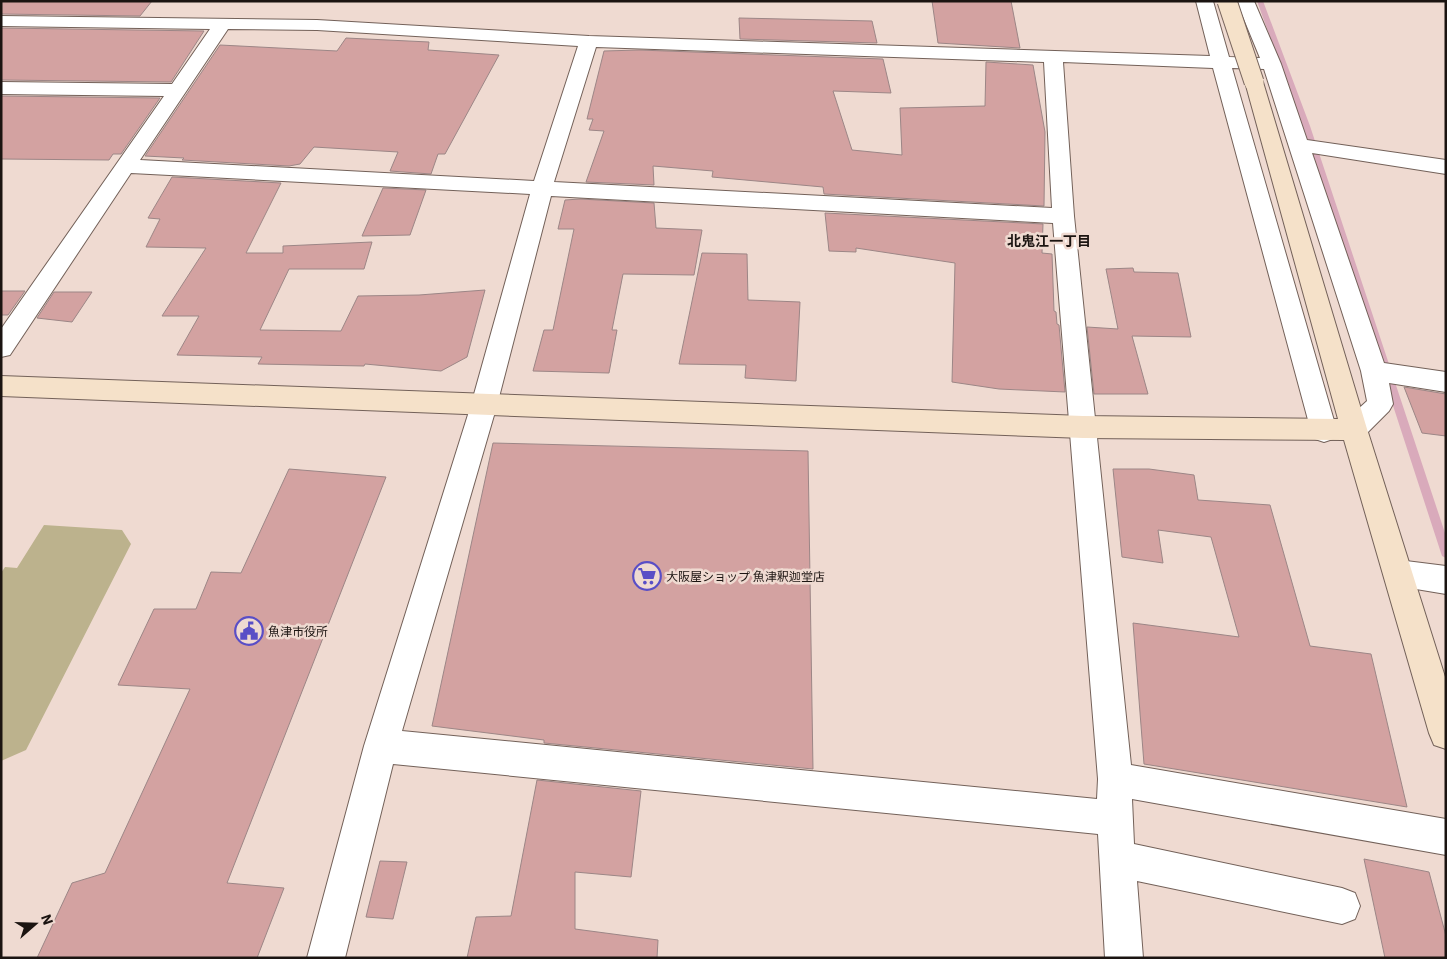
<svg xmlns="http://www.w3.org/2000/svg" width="1447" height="959" font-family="'IBM Plex Sans','Noto Sans JP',sans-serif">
	<rect width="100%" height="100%" fill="#efdad1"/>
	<!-- green -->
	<path fill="#bcb28d" d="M44 525 122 530 131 544 26 750 1 761V573L5 567 17 568Z"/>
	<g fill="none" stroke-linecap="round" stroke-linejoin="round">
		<!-- stream -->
		<path fill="#d9aabb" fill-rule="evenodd" d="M1257 1H1263L1310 126 1446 536V558L1442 556 1441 553 1302 126Z"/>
	</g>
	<!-- building -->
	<g fill="#d3a2a1" stroke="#9c8686">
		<path d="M1 1H152L140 16 1 14Z"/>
		<path d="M932 1H1011L1020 48 938 43Z"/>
		<path d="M739 18 872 21 877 43 740 39Z"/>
		<path d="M1 28 204 31 171 82 1 80Z"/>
		<path d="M346 38 429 42 428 50 499 55 445 154H438L431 174 390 171 398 152 314 147 300 164 289 166 182 160 184 158 145 156 220 45 337 51Z"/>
		<path d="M639 50 883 59 891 93 833 91 852 150 902 155 900 108 985 106 986 62 1033 65 1045 132 1044 206 824 194 823 187 712 177 713 171 653 166 654 185 586 182 604 131 589 130 593 119H587L604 51Z"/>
		<path d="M1 96 160 98 121 154H113L109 160 1 159Z"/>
		<path d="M172 177 281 183 246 253H283V246L372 242 364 269H289L260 330 341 331 358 296 419 295 485 290 467 357 441 371 365 364 364 366 258 364 262 357 177 355 199 316H162L206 248 146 247 160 219 148 218Z"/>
		<path d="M383 188 426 190 410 235 362 236Z"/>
		<path d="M580 199 654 203 656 228 702 230 694 275 623 274 612 330H617L609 373 533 371 544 330H553L574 229H558L565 200Z"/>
		<path d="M825 213 1043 224 1042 253 1052 254 1054 311 1056 312 1057 324 1059 325 1065 392 999 389 952 382 955 263 856 248V252L829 251Z"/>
		<path d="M702 253 747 254 748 300 800 302 796 381 745 378 746 365 679 364Z"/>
		<path d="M1133 268 1134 272 1178 273 1191 337 1132 336 1148 394H1094L1087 327 1118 329 1106 269Z"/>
		<path d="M1 291H25L8 315H1Z"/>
		<path d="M54 292H92L72 322 37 318Z"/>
		<path d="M1404 387 1446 394V436L1422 433Z"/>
		<path d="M493 443 808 451 813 769 544 743V740L432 726Z"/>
		<path d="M289 469 386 477 227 883 284 888 257 958H37L72 883 105 873 190 689 118 685 154 609H196L211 572 241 573Z"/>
		<path d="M1113 469H1149L1194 475 1198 500 1270 505 1310 646 1371 654 1407 807 1144 764 1133 623 1239 637 1211 537 1158 530 1163 563 1122 557Z"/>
		<path d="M537 780 641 791 631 877 575 872V929L658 940 657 958H467L476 917 511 916Z"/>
		<path d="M1364 859 1429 872 1446 936V958H1385Z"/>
		<path d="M380 861 407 862 393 919 366 917Z"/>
	</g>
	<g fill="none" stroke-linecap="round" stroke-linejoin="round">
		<defs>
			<g id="street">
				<path d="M1196 1H1213L1229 57 1260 58 1239 7 1225 5 1223 1H1254L1281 64 1307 140 1446 160V174L1312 153 1384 363 1446 372V392L1389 383 1393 404 1389 411 1363 437 1354 440 1345 437 1341 429 1345 421 1367 401 1361 371 1264 69 1232 68 1337 431 1333 439 1324 442 1315 439 1311 431 1213 68 1063 62 1074 216 1131 765 1446 819V855L1132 799 1134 844 1342 888 1355 893 1360 906 1355 919 1342 924 1137 881 1143 958H1105L1098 834 393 764 345 958H307L364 746 471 405 530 194 131 173 10 355 1 357V329L164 96 1 94V82L172 84 210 29 1 26V16L317 20 589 36 1210 56ZM228 29 317 30 578 46 534 181 140 160ZM596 47 1044 62 1052 208 554 182ZM551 196 1053 223 1098 779 1097 799 402 731 497 405Z"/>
				<path d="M1398 560 1446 566V594L1398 586 1388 583 1383 573 1388 563Z"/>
			</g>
			<path id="secondary" d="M1254 76 1261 78 1263 82 1367 429 1446 680V749L1434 745 1429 733 1344 440 1083 438 1 396V376L1083 416 1338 419 1245 82 1247 78Z"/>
		</defs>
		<!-- street casing -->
		<use href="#street" stroke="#736159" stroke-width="2"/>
		<!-- secondary casing -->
		<use href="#secondary" stroke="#736159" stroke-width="2"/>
		<!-- street -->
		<use href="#street" fill="#fff" fill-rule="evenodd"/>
		<!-- secondary -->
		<use href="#secondary" fill="#f5e1c9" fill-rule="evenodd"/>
		<defs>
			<path id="secondary-bridge" d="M1227 1 1254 82"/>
		</defs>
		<!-- secondary-bridge casing -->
		<use href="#secondary-bridge" stroke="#736159" stroke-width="21" stroke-linecap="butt"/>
		<!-- secondary-bridge -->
		<use href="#secondary-bridge" stroke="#f5e1c9" stroke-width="19"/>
	</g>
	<!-- icons -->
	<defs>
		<symbol id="supermarket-ring" viewBox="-11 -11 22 22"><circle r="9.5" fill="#efdad1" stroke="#594ec6" stroke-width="1.5"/><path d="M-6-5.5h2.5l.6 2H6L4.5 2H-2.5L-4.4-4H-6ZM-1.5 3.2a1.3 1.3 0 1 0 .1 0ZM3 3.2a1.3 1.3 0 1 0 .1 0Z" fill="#594ec6"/></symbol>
		<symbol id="civic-ring" viewBox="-11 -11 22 22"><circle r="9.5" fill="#efdad1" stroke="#594ec6" stroke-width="1.5"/><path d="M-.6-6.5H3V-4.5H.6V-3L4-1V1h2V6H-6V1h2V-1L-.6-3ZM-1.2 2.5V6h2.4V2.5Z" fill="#594ec6"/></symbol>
	</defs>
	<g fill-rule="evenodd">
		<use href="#supermarket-ring" x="631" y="560" width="32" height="32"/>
		<use href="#civic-ring" x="233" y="615" width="32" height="32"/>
	</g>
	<g text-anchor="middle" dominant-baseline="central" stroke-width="5" stroke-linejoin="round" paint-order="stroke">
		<!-- poi labels -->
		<g font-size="12" fill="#1b1411" stroke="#efdad1" text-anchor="start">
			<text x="666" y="576">大阪屋ショップ 魚津釈迦堂店</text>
			<text x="268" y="631">魚津市役所</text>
		</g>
		<!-- neighbourhood labels -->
		<g font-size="14" font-weight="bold" fill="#1b1411" stroke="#efdad1">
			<text x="1049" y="241">北鬼江一丁目</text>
		</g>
	</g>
	<!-- border -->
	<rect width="1447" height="959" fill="none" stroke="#1b1411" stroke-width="5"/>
	<!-- north arrow -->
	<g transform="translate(35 924) rotate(70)" stroke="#efdad1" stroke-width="4" paint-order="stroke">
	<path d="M0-4L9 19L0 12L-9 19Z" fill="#1b1411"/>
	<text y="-8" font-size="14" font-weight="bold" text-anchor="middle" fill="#1b1411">N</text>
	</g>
</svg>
